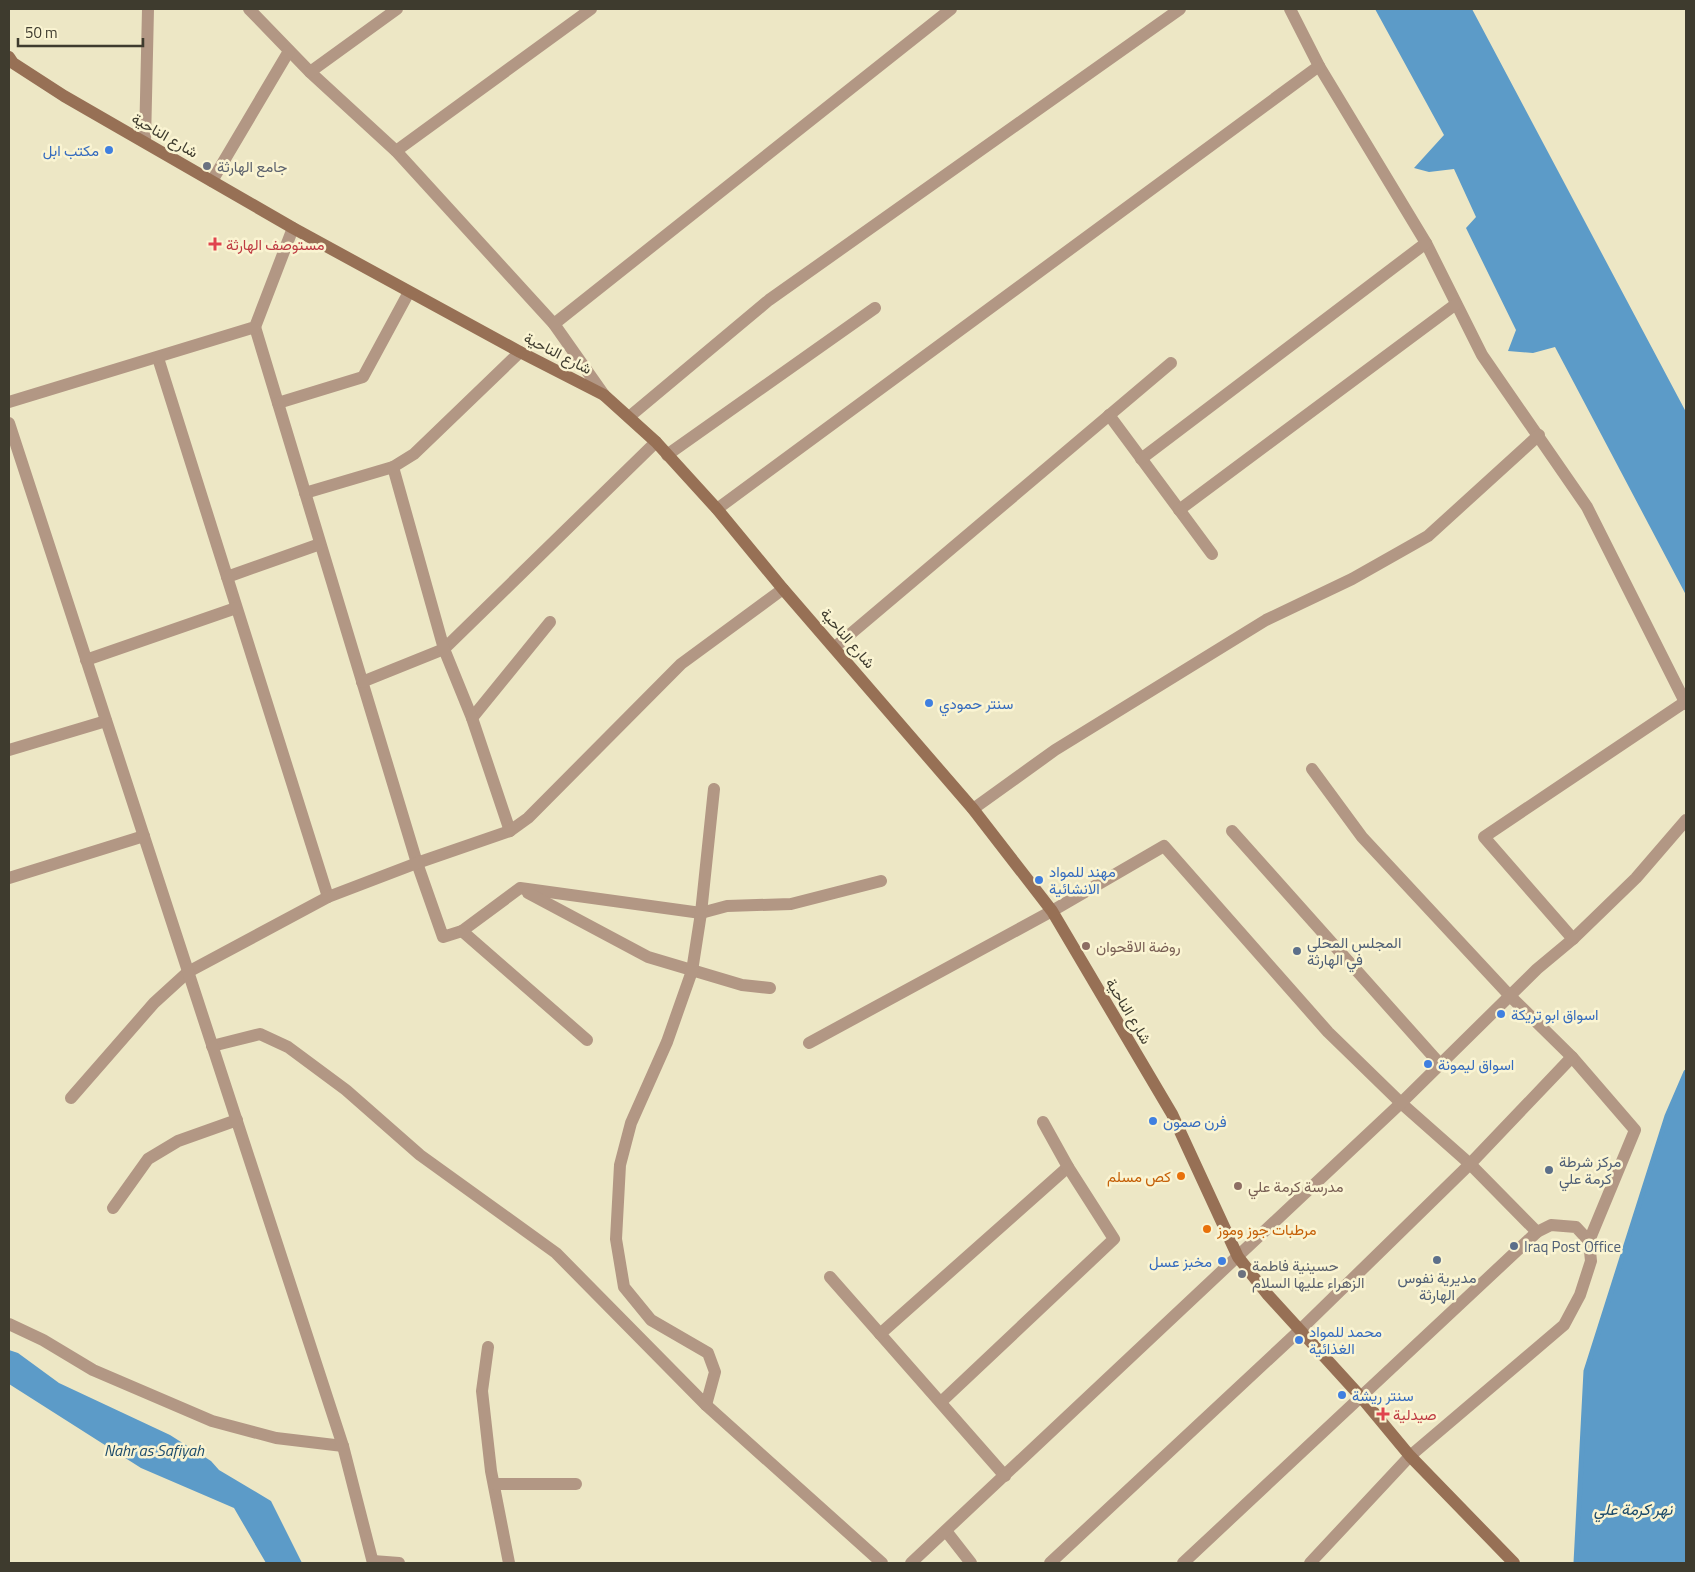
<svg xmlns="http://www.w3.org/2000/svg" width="1695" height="1572" font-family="'Titillium Web',Vazirmatn,sans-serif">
	<rect width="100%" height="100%" fill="#ede7c5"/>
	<!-- water -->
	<g fill="#5c9bc8">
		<path d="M1375 9H1472L1686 412V595L1555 347 1533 353 1508 351 1516 330 1466 228 1476 217 1454 169 1429 172 1414 168 1444 135Z"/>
		<path d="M1686 1072V1563H1576L1586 1371 1667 1116Z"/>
		<path d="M9 1350 18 1353 59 1383 170 1435 211 1461 219 1470 271 1501 302 1563H266L234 1508 141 1468 9 1384Z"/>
	</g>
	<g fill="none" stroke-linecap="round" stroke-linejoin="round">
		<!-- stream -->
		<path stroke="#5c9bc8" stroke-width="5" d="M1576 1563 1586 1371 1667 1116 1686 1072"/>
		<!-- minor -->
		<g stroke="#b29784" stroke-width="12">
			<path d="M249 9 310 72 396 151 554 324 604 395"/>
			<path d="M1319 66 1426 243 1482 355 1587 507 1686 704"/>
			<path d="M310 72 397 9"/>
			<path d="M145 142 148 9"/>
			<path d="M396 151 591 9"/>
			<path d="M212 181 289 51"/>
			<path d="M554 324 951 9"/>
			<path d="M255 327 417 863 443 937 462 931 520 888 701 913 727 906 791 904 881 881"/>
			<path d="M158 358 328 897"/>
			<path d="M9 402 255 327 293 228"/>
			<path d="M278 403 363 377 409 292"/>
			<path d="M1109 415 1212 554"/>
			<path d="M629 417 769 300 1180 9"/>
			<path d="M667 455 875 308"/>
			<path d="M1141 459 1426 243"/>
			<path d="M305 493 393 467"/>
			<path d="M717 509 1319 66 1290 9"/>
			<path d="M1179 510 1456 304"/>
			<path d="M227 577 320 544"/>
			<path d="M835 647 1171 363"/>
			<path d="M86 660 236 608"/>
			<path d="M362 682 444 649 656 442"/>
			<path d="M472 718 550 622"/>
			<path d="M9 750 106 721"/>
			<path d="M1312 769 1362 837 1510 996 1572 1057 1635 1130 1589 1241"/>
			<path d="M973 809 1055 750 1266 620 1352 579 1428 536 1539 435"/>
			<path d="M510 831 472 718 444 649 393 467 414 454 520 352"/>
			<path d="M1232 831 1440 1064"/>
			<path d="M9 878 144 836"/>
			<path d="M528 893 648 957 742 985 770 988"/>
			<path d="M462 931 587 1040"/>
			<path d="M1573 939 1484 837 1685 702"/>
			<path d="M809 1043 1052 911 1164 846 1328 1032 1401 1103 1470 1164 1537 1232"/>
			<path d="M212 1046 260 1034 288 1047 346 1090 420 1155 556 1253 706 1405 882 1563"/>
			<path d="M71 1098 154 1003 188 972 328 897 417 863 510 831 528 818 681 664 783 589"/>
			<path d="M113 1208 148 1159 178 1141 237 1120"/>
			<path d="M830 1277 1005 1476"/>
			<path d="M9 1324 43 1340 93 1370 212 1421 276 1438 343 1446"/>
			<path d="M880 1334 1068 1167"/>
			<path d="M488 1347 482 1391 491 1471 509 1563"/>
			<path d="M941 1402 1114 1239 1068 1167 1043 1122"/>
			<path d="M706 1405 715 1372 708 1353 651 1320 624 1287 616 1239 620 1165 631 1123 667 1042 692 971 701 913 714 789"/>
			<path d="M494 1484H576"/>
			<path d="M946 1531 971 1563"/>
			<path d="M911 1563 1401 1103 1537 969 1573 939 1636 878 1686 820"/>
			<path d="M1050 1563 1299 1331 1470 1164 1572 1057"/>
			<path d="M1183 1563 1537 1232 1551 1225 1576 1227 1589 1241 1591 1261 1580 1295 1564 1325 1410 1456"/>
		</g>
		<!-- tertiary -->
		<g stroke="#b29784" stroke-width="12">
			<path d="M9 423 343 1446 373 1563"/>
			<path d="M373 1561 399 1563"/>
			<path d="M1310 1563 1410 1456"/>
		</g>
		<!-- secondary -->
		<path stroke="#977055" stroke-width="12" d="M9 57 13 63 64 96 293 228 520 352 604 395 656 442 717 509 783 589 973 809 1052 911 1172 1114 1238 1257 1268 1295 1361 1397 1410 1456 1514 1563"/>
	</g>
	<!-- markers -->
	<g fill="#3f7fe0" stroke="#faf4d2" stroke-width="2">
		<circle cx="109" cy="150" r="5"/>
		<circle cx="929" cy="703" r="5"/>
		<circle cx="1039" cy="880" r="5"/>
		<circle cx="1501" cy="1014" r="5"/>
		<circle cx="1428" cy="1064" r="5"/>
		<circle cx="1153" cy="1121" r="5"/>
		<circle cx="1222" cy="1261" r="5"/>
		<circle cx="1299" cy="1340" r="5"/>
		<circle cx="1342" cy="1395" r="5"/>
	</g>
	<g fill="#6b7280" stroke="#faf4d2" stroke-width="2">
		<circle cx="207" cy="166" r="5"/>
		<circle cx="1242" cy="1274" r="5"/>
	</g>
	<g fill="#e0444e" stroke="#faf4d2" stroke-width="2">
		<path d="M212.5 236.5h5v5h5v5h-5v5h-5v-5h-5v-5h5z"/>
		<path d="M1380.5 1406.5h5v5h5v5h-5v5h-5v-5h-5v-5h5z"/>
	</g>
	<g fill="#8d6e63" stroke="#faf4d2" stroke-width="2">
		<circle cx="1086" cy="946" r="5"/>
		<circle cx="1238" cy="1186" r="5"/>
	</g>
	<g fill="#5c6f8a" stroke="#faf4d2" stroke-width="2">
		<circle cx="1297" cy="951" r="5"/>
		<circle cx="1549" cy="1170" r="5"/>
		<circle cx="1514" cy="1246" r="5"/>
		<circle cx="1437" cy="1260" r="5"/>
	</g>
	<g fill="#e8710a" stroke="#faf4d2" stroke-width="2">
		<circle cx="1181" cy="1176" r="5"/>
		<circle cx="1207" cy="1229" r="5"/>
	</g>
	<g text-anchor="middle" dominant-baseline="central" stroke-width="5" stroke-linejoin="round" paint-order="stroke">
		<!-- street labels -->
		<g font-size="15" fill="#3e3b2e" stroke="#faf4d2">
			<text transform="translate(165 135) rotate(30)">شارع الناحية</text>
			<text transform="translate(558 353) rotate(27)">شارع الناحية</text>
			<text transform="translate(848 638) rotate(49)">شارع الناحية</text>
			<text transform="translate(1129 1011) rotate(59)">شارع الناحية</text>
		</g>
		<!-- shop labels -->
		<g font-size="15" fill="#366cbe" stroke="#faf4d2" text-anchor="start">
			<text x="99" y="150" text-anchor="end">مكتب ابل</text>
			<text x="939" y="703">سنتر حمودي</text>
			<text x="1049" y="871">مهند للمواد<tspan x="1049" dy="17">الانشائية</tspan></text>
			<text x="1511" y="1014">اسواق ابو تريكة</text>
			<text x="1438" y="1064">اسواق ليمونة</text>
			<text x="1163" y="1121">فرن صمون</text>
			<text x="1212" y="1261" text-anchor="end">مخبز عسل</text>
			<text x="1309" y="1331">محمد للمواد<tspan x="1309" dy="17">الغذائية</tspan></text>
			<text x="1352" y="1395">سنتر ريشة</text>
		</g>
		<!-- worship labels -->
		<g font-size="15" fill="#5b616d" stroke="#faf4d2" text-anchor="start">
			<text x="217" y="166">جامع الهارثة</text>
			<text x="1252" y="1265">حسينية فاطمة<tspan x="1252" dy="17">الزهراء عليها السلام</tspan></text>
		</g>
		<!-- health labels -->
		<g font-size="15" fill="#be3a42" stroke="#faf4d2" text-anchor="start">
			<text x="226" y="244">مستوصف الهارثة</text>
			<text x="1393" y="1414">صيدلية</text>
		</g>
		<!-- service labels -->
		<g font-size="15" fill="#4e5e75" stroke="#faf4d2" text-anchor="start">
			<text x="1307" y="942">المجلس المحلي<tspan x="1307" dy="17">في الهارثة</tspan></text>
			<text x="1559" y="1161">مركز شرطة<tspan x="1559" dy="17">كرمة علي</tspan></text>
			<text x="1524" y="1246">Iraq Post Office</text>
			<text x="1437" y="1277" text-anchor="middle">مديرية نفوس<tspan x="1437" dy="17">الهارثة</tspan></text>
		</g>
		<!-- education labels -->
		<g font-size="15" fill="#785e54" stroke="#faf4d2" text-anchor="start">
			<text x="1096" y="946">روضة الاقحوان</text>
			<text x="1248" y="1186">مدرسة كرمة علي</text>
		</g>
		<!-- food labels -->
		<g font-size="15" fill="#c56008" stroke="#faf4d2" text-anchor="end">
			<text x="1171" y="1176">كص مسلم</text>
			<text x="1217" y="1229" text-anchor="start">مرطبات جوز وموز</text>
		</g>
		<!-- water labels -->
		<g font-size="16" font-style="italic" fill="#1c4b6b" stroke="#faf4d2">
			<text x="154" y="1450">Nahr as Safiyah</text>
			<text x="1633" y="1509">نهر كرمة علي</text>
		</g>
	</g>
	<!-- border -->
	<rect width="1695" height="1572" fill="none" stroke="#3e3b2e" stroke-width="20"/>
	<!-- scale -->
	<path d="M18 38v8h125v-8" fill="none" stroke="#3e3b2e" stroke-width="2.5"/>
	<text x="25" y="38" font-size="15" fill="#3e3b2e" stroke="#faf4d2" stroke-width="4" paint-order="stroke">50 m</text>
</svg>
